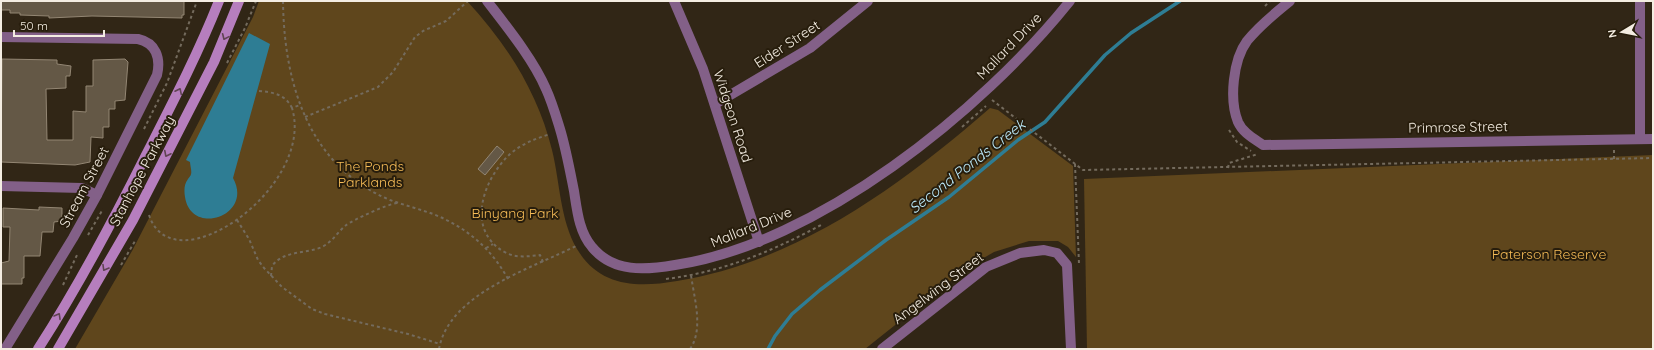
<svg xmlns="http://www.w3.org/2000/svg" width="1654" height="350" font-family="Quicksand,sans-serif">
	<rect width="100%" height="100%" fill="#312616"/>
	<!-- green -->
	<g fill="#5f461c">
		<path d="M259 1H467C507 44 538 93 552 150 560 182 560 220 577 249 600 287 637 288 677 281 798 261 899 187 990 108L998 110 1073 166 1076 257 1068 247 1058 241H1029L994 252 968 267 865 349H75L132 251 253 17Z"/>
		<path d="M1653 155V349H1087L1084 179Z"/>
	</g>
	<!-- water -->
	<path fill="#2e7d94" d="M249 33 270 44 233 178C254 216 191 237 185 197 184 191 184 184 188 179 189 177 191 176 191 174 192 171 190 165 190 162L186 160Z"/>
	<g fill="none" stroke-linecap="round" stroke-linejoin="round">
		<!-- stream -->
		<path stroke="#2e7d94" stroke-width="3.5" d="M768 349 775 336 792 314 820 290 886 240 949 197 1018 140 1045 122 1105 55 1131 33 1180 1"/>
	</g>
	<!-- building -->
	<g fill="#645846" stroke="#938673">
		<path d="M1 1H184V15H182V18L92 16 49 18V16L20 15V13H10V10H1Z"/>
		<path d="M2 59 57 60V64L71 66 70 76H66V88L46 89 47 140H73V111L86 112V86H93V60L125 59 128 62 125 100 115 101V109H109V127H103V138L91 137 90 162 75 165 1 162Z"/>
		<path d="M497 146 504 152 485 175 478 169Z"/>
		<path d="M39 207 62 208V221L54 222 53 232H42L40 256H24V278H22V284H1V263L9 261 10 227H3V208L39 210Z"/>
	</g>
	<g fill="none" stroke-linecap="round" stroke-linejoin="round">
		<!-- path -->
		<g stroke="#746b5d" stroke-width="2" stroke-dasharray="3 3" stroke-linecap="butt">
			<path d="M283 1C284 83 308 166 390 200 404 205 419 209 433 214 466 227 491 248 508 279"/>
			<path d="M1265 6 1270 1"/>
			<path d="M227 63 245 28 256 1"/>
			<path d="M259 91C273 92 286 95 292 108"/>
			<path d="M992 100 1083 170 1653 158"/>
			<path d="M305 117 378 87 393 72 415 37 423 31 446 21 468 1"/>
			<path d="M962 127 986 106"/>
			<path d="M144 129 167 83 197 1"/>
			<path d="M1229 130 1237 142 1251 151"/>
			<path d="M1614 159V150"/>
			<path d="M1075 164 1079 264"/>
			<path d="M1228 168 1229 163 1258 154"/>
			<path d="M149 215C173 288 316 187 292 108L300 105"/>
			<path d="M237 220 249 239 258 260 264 268 282 287 312 309 325 314 408 334 440 344"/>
			<path d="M88 235 103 209"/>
			<path d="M486 248 493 244"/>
			<path d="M543 262 540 255C532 256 524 257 516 256 509 255 502 251 497 247 467 222 486 177 509 155 521 144 535 139 550 134"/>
			<path d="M121 265 135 241"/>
			<path d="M271 276 272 266C284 250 306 254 322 247 332 242 337 233 345 226 352 220 388 204 397 203"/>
			<path d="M666 279C722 272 771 252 821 225"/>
			<path d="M63 285 77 255"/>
			<path d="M439 349C449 293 533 268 578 245"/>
			<path d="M690 349C704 329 694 298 691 275"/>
		</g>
		<!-- minor -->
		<g stroke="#836088" stroke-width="10">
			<path d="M487 1C507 27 533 59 546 89 552 102 556 116 560 129 566 149 570 171 574 191 577 210 579 232 592 247 613 273 646 270 675 265 817 244 982 111 1070 1"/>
			<path d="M674 1 703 69 759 242"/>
			<path d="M1290 1C1275 13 1259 26 1247 41 1233 60 1229 100 1238 122 1243 133 1253 138 1263 145L1653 139"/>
			<path d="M1 37 138 39C156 43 161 58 157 75L97 195 73 238 5 349"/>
			<path d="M715 104 810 48 868 1"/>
			<path d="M1640 139V1"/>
			<path d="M1 186 82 188 97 195"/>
			<path d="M882 349 986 267 1020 253 1044 250 1057 253 1067 265 1071 349"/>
		</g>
		<!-- secondary -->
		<g stroke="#b67ebe" stroke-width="10">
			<path d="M38 349C78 287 113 221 146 155 172 104 198 54 219 1"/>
			<path d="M58 349 133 220 214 62 239 1"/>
		</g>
	</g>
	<!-- one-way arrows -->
	<defs><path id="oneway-chevron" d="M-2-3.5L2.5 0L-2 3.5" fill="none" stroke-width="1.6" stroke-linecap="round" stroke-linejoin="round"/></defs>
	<g stroke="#604453">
		<use href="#oneway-chevron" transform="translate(225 37) rotate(114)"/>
		<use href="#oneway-chevron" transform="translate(179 91) rotate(-64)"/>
		<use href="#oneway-chevron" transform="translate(167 154) rotate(117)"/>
		<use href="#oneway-chevron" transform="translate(105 268) rotate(120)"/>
		<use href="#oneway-chevron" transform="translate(58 316) rotate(-60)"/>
	</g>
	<g text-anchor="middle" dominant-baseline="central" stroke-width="4" stroke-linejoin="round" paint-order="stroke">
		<!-- street labels -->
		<g font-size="14" fill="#f4ede2" stroke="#271d0c">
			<text transform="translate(787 44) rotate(-33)">Eider Street</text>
			<text transform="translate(1009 46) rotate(-46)">Mallard Drive</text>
			<text transform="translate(733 116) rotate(72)">Widgeon Road</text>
			<text transform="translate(1458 127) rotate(-1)">Primrose Street</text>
			<text transform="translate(142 171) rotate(-62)">Stanhope Parkway</text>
			<text transform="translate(84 187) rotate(-62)">Stream Street</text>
			<text transform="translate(751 227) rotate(-22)">Mallard Drive</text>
			<text transform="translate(938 288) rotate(-37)">Angelwing Street</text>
		</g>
		<!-- park labels -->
		<g font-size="14" fill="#f6bc57" stroke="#271d0c">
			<text x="370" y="166">The Ponds<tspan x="370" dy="16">Parklands</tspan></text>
			<text x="515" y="213">Binyang Park</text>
			<text x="1549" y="254">Paterson Reserve</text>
		</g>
		<!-- water labels -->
		<g font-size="15" font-style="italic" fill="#beedfe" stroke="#271d0c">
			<text transform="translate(967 166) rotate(-38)">Second Ponds Creek</text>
		</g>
	</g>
	<!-- border -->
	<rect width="1654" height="350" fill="none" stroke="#f4ede2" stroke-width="4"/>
	<!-- north arrow -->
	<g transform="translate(1622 32) rotate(260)" stroke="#271d0c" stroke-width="3" paint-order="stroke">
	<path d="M0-3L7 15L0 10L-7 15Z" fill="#f4ede2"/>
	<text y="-6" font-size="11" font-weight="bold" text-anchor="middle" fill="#f4ede2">N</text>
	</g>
	<!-- scale -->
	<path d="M14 30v6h90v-6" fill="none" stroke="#f4ede2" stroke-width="2"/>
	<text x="20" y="30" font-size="12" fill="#f4ede2" stroke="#271d0c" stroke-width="3" paint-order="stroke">50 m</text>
</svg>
